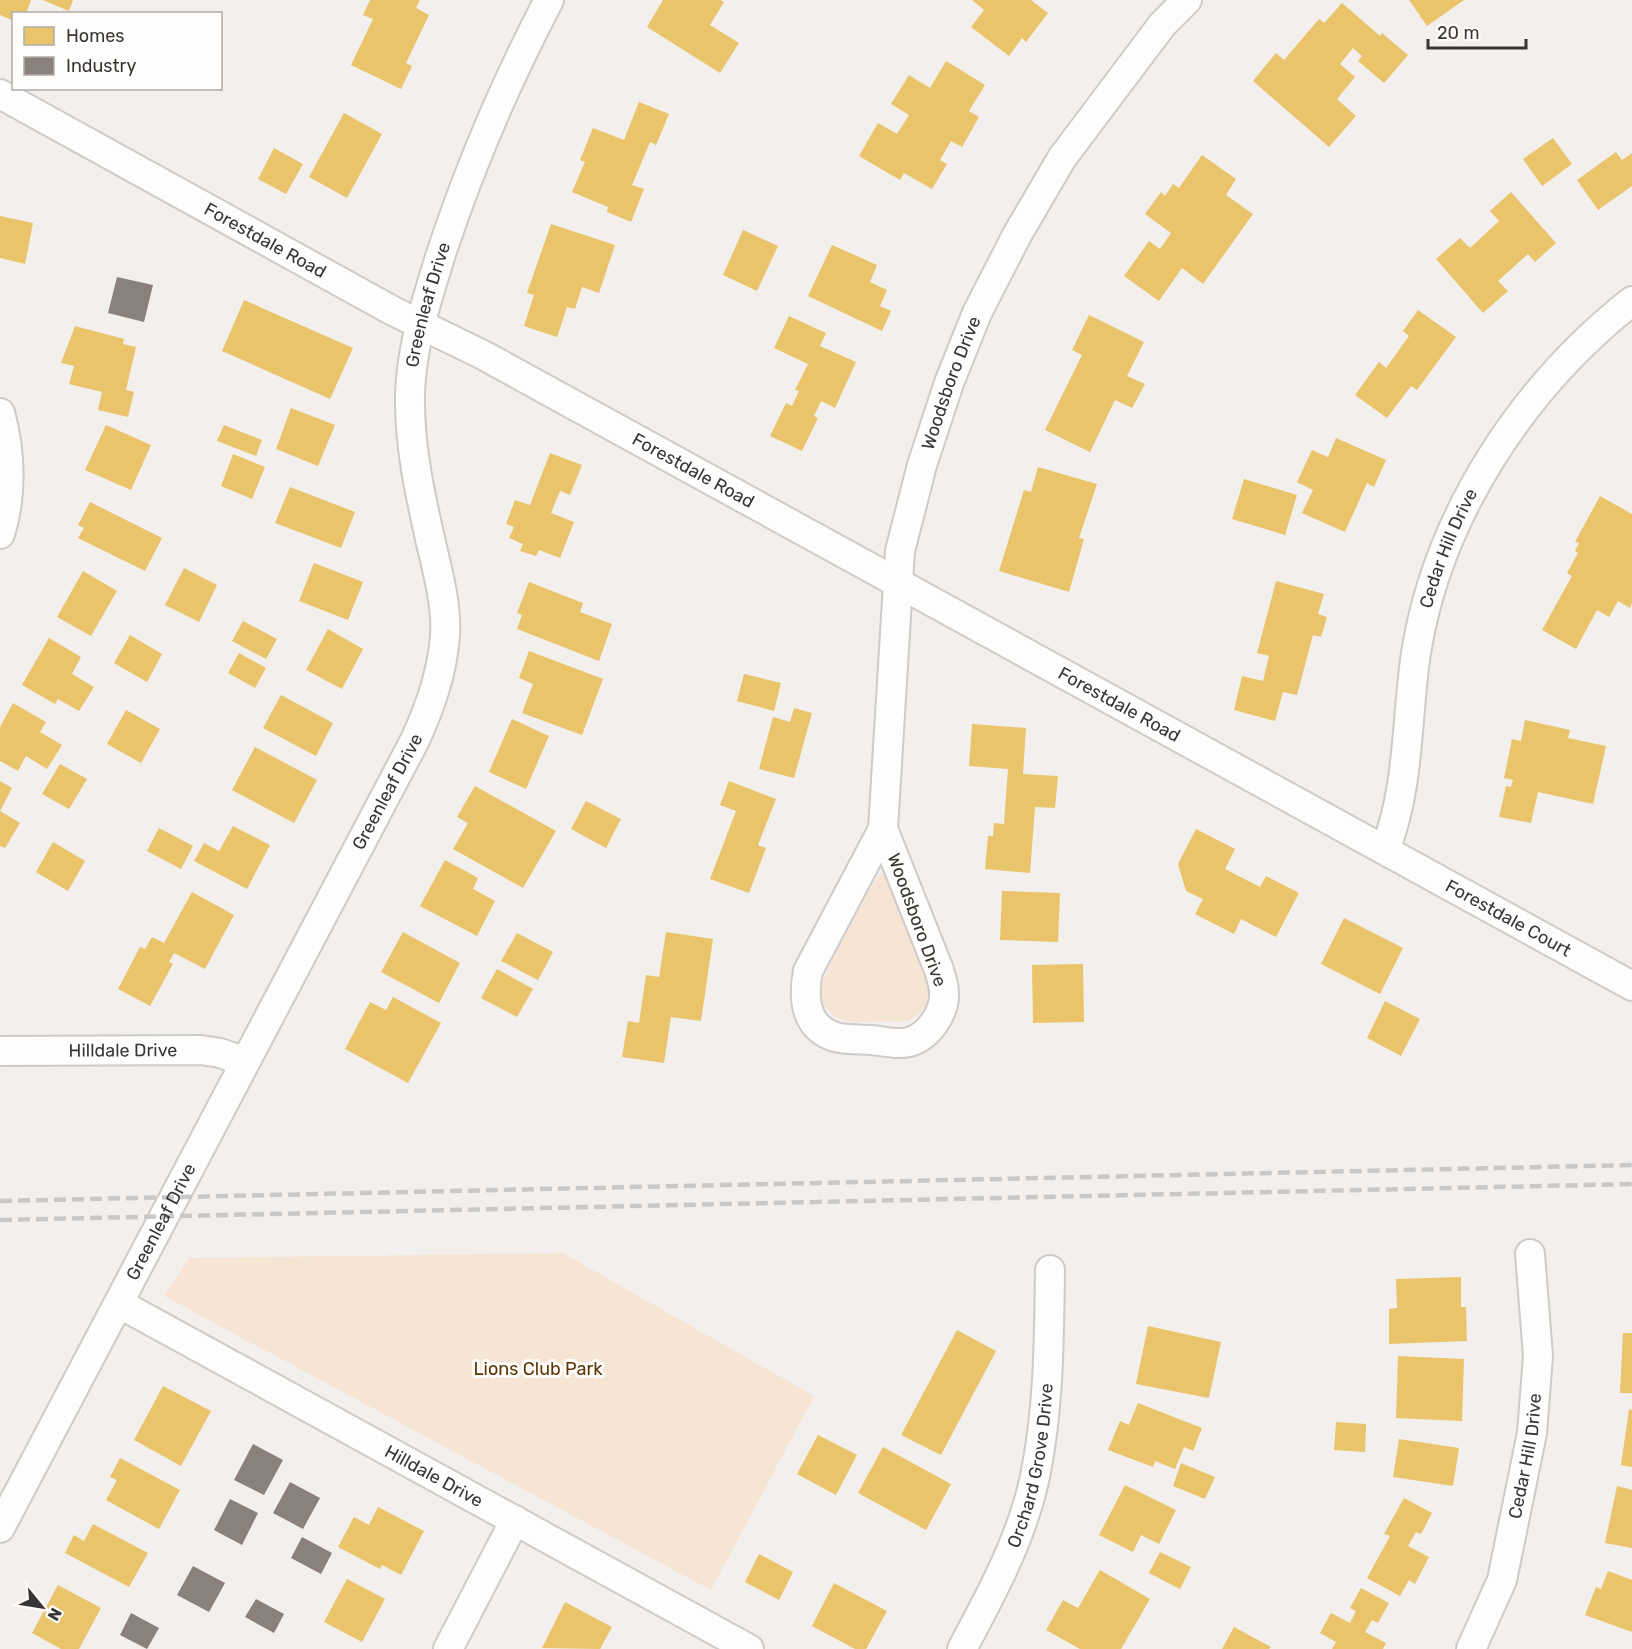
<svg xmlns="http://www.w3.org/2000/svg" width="1632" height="1649" font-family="Rubik,sans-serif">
	<rect width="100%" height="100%" fill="#f2efed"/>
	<!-- green -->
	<g fill="#f6e5d4">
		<path d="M881 873H886L929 975 931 996 926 1008 909 1021 846 1022C833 1017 822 1008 820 993 819 981 871 882 881 873Z"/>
		<path d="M563 1253 814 1396 711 1590 164 1296 189 1258Z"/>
	</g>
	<!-- homes -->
	<g fill="#e9c46a">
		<path d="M0 0H31L26 14H14V21L0 15Z"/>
		<path d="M43 0H73L69 11Z"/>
		<path d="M370 0H420L416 8 429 15 406 63 412 66 401 89 351 65 373 19 363 15Z"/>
		<path d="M663 0H720L724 2 710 25 739 43 720 73 647 27Z"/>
		<path d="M972 0H1031L1048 13 1026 42 1022 38 1009 56 971 27 984 10Z"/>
		<path d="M1409 0H1464L1427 26Z"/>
		<path d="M1342 3 1380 36 1382 33 1408 55 1384 83 1358 61 1362 56 1353 48 1340 64 1355 77 1337 99 1356 116 1329 147 1253 81 1276 53 1284 60 1319 19 1324 23Z"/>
		<path d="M946 61 985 85 969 111 979 117 962 147 951 141 940 160 947 164 932 189 904 173 900 180 859 156 878 123 897 134 909 115 891 104 909 75 930 88Z"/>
		<path d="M639 102 669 114 656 145 650 142 632 185 644 189 631 222 607 212 608 207 572 192 585 162 580 160 593 128 624 140Z"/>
		<path d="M344 113 382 134 347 198 309 177Z"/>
		<path d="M1553 138 1572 164 1542 186 1523 159Z"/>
		<path d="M274 148 303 164 286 194 258 179Z"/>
		<path d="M1616 152 1622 160 1632 153V186L1598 210 1577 180Z"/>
		<path d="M1202 155 1236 179 1226 195 1253 214 1203 284 1182 268 1159 301 1124 276 1149 241 1160 249 1171 233 1145 214 1161 192 1165 196 1173 184 1179 188Z"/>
		<path d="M1511 192 1556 243 1535 262 1528 254 1498 281 1508 291 1483 313 1436 259 1460 238 1470 248 1499 221 1490 211Z"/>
		<path d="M0 216 33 223 25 264 0 258Z"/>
		<path d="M551 224 615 245 599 293 582 287 575 309 567 307 557 337 524 326 534 295 527 293Z"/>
		<path d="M743 230 778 246 757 291 723 275Z"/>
		<path d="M832 245 877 265 870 282 887 290 880 306 891 311 882 331 808 296Z"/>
		<path d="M244 300 353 348 330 399 222 351Z"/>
		<path d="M1418 310 1456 337 1417 390 1411 386 1387 418 1355 395 1379 362 1386 368 1409 336 1403 331Z"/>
		<path d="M1089 315 1144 342 1127 376 1145 384 1132 408 1115 400 1090 452 1045 430 1082 355 1072 350Z"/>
		<path d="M789 316 826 333 820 346 856 362 835 408 821 401 814 416 818 418 802 451 770 436 786 403 792 406 799 391 795 390 808 364 774 348Z"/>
		<path d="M75 326 124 339 123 344 136 347 126 390 134 392 128 417 98 410 102 392 69 384 74 366 61 363Z"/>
		<path d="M291 408 335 425 318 466 276 449Z"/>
		<path d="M106 425 151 445 131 490 85 470Z"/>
		<path d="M224 425 262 440 256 456 217 441Z"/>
		<path d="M1336 438 1386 460 1374 487 1367 483 1345 532 1302 513 1313 490 1297 482 1312 450 1328 457Z"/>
		<path d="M550 453 582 465 570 495 560 491 551 513 574 522 560 558 539 550 536 556 520 551 523 544 509 538 514 527 506 524 515 500 530 505Z"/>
		<path d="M233 454 265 467 252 499 221 486Z"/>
		<path d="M1038 467 1097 484 1079 538 1084 539 1069 592 999 571 1024 490 1031 492Z"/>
		<path d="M1244 479 1297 495 1285 535 1232 519Z"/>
		<path d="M290 487 355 512 341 548 275 523Z"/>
		<path d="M1600 496 1632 514V603L1630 608 1618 601 1609 617 1597 610 1576 649 1542 630 1572 576 1567 573 1578 553 1575 551 1579 543 1575 542Z"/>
		<path d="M90 502 162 538 145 571 78 538 84 528 78 525Z"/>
		<path d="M314 563 363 582 348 620 299 601Z"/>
		<path d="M184 568 217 585 199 622 165 605Z"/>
		<path d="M83 571 117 591 91 636 57 617Z"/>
		<path d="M1276 581 1324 594 1318 614 1327 617 1321 637 1313 635 1297 695 1283 692 1275 721 1234 710 1242 676 1263 681 1269 656 1257 653Z"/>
		<path d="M529 582 583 603 580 612 612 624 599 661 517 629 522 615 517 613Z"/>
		<path d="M243 621 277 639 266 659 232 641Z"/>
		<path d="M328 629 363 649 342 689 306 670Z"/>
		<path d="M130 635 162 654 147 682 114 663Z"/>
		<path d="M49 638 81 657 72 674 94 687 79 711 58 699 55 704 22 685Z"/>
		<path d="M529 651 603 679 582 735 522 713 533 684 519 678Z"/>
		<path d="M239 653 266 668 255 688 228 673Z"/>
		<path d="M744 674 781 683 774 711 737 701Z"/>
		<path d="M281 695 333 723 316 756 263 728Z"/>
		<path d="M13 703 46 722 40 732 62 745 47 769 26 756 18 771 0 761V727Z"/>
		<path d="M794 708 812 713 794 778 759 769 773 717 790 722Z"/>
		<path d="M126 710 160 729 141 763 107 744Z"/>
		<path d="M512 719 549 736 526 789 489 772Z"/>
		<path d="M1525 720 1570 730 1568 738 1606 746 1593 804 1538 792 1531 823 1499 817 1506 786 1511 787 1513 780 1504 778 1512 739 1521 741Z"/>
		<path d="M972 724 1026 728 1023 774 1058 776 1055 808 1035 807 1030 873 985 869 988 836H993L994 823 1004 824 1008 769 969 766Z"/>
		<path d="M255 747 317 780 294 823 232 790Z"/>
		<path d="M60 764 87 779 69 809 42 794Z"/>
		<path d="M0 781 12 788 0 811Z"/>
		<path d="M729 781 776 799 758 845 766 848 749 893 710 879 736 811 720 805Z"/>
		<path d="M475 786 556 831 523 888 453 849 468 823 457 817Z"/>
		<path d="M586 801 621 819 606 848 571 829Z"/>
		<path d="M0 811 20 823 5 848 0 846Z"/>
		<path d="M233 826 270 845 247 889 194 861 204 843 219 851Z"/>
		<path d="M159 828 193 846 181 869 147 851Z"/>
		<path d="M1196 829 1235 849 1225 869 1260 887 1266 876 1299 893 1276 937 1241 919 1234 934 1195 914 1203 899 1186 891 1178 864Z"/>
		<path d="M53 842 85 861 68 891 36 872Z"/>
		<path d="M445 860 478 878 473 889 495 901 477 936 420 906Z"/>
		<path d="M1002 891 1060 893 1058 942 1000 940Z"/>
		<path d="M192 892 234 915 205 969 174 953 169 962 173 964 150 1006 118 989 140 947 145 949 152 937 164 943Z"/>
		<path d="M1344 918 1403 948 1380 994 1321 964Z"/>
		<path d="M403 932 460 963 439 1003 381 972Z"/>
		<path d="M666 932 713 939 701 1021 671 1017 664 1063 622 1057 628 1021 639 1023 646 975 659 977Z"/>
		<path d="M517 933 553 952 538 980 501 961Z"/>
		<path d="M1083 964 1084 1022 1033 1023 1032 965Z"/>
		<path d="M497 969 533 989 517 1017 481 998Z"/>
		<path d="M393 997 441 1023 408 1083 345 1049 370 1002 386 1010Z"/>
		<path d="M1385 1001 1420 1019 1401 1056 1367 1038Z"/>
		<path d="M1461 1277V1307H1466L1467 1341 1389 1344V1309L1397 1308 1396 1279Z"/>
		<path d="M1148 1326 1221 1342 1209 1398 1136 1384Z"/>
		<path d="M957 1330 996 1351 941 1455 901 1435Z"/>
		<path d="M1623 1333H1632V1393H1620Z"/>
		<path d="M1398 1356 1464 1359 1462 1421 1396 1418Z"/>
		<path d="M163 1386 211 1411 181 1466 134 1440Z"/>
		<path d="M1138 1403 1202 1428 1193 1451 1184 1447 1175 1469 1155 1461 1153 1467 1108 1450 1120 1421 1129 1425Z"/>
		<path d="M1629 1409 1632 1410V1467L1621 1465Z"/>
		<path d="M1336 1422 1366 1424 1365 1452 1334 1450Z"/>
		<path d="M818 1435 857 1455 836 1495 797 1474Z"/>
		<path d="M1399 1439 1459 1448 1453 1486 1393 1477Z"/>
		<path d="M883 1447 951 1484 926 1530 858 1493Z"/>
		<path d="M120 1458 180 1490 159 1529 106 1500 117 1480 110 1477Z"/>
		<path d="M1181 1463 1215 1477 1205 1499 1173 1486Z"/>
		<path d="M1125 1485 1176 1510 1159 1544 1141 1535 1133 1552 1099 1535Z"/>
		<path d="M1617 1486 1632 1490V1548L1605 1543Z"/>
		<path d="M1404 1498 1432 1513 1421 1534 1416 1532 1408 1546 1429 1557 1415 1584 1409 1580 1400 1596 1367 1578 1390 1536 1384 1534Z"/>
		<path d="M378 1507 424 1531 401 1575 382 1565 380 1569 338 1547 354 1517 369 1525Z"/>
		<path d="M93 1524 148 1553 129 1587 65 1553 74 1535 84 1541Z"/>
		<path d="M1160 1552 1191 1567 1180 1589 1149 1573Z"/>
		<path d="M759 1554 793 1572 779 1600 745 1582Z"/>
		<path d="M1100 1570 1150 1599 1121 1649H1080L1046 1630 1063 1600 1078 1608Z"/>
		<path d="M1608 1571 1632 1580V1632L1585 1615 1596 1587 1601 1589Z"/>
		<path d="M347 1579 385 1599 362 1642 324 1622Z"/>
		<path d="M834 1583 887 1611 866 1649H855L812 1626Z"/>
		<path d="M58 1585 101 1608 79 1649H61L32 1633Z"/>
		<path d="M1361 1588 1389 1603 1378 1623 1372 1620 1365 1632 1386 1643 1383 1649H1332L1336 1642 1320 1633 1331 1613 1350 1623 1356 1611 1350 1608Z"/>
		<path d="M565 1602 612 1627 600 1649 542 1648Z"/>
		<path d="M1234 1627 1271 1647 1269 1649H1222Z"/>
	</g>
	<!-- industry -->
	<g fill="#8a817c">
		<path d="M117 277 153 285 144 322 108 313Z"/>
		<path d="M253 1444 283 1460 264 1495 234 1480Z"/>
		<path d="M290 1482 320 1498 303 1529 273 1513Z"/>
		<path d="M230 1499 258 1513 242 1545 214 1530Z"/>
		<path d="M302 1537 332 1553 321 1574 291 1558Z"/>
		<path d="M193 1566 225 1583 209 1612 177 1595Z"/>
		<path d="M256 1599 284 1614 274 1633 245 1617Z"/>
		<path d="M131 1613 159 1628 147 1649 120 1635Z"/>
	</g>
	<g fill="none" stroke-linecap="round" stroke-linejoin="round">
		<defs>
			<g id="street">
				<path id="s1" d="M0 94 393 311 483 355 1632 986"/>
				<path d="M0 413C11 452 12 496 0 534"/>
				<path id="s2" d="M883 829 808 971C803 997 804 1027 835 1037 846 1040 860 1039 872 1040 883 1041 898 1045 909 1042 928 1037 945 1013 944 993 944 985 941 977 939 970L883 829 900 551 922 465 949 383 977 313 1017 235 1062 158 1162 25 1187 0"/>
				<path id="s3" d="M1385 850C1410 786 1406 720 1416 653 1438 515 1523 387 1632 301"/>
				<path id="s4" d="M0 1051 201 1050 220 1053 243 1061"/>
				<path id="s5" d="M120 1304 749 1649"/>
				<path id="s6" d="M0 1528C139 1266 275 1002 415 740 430 707 442 674 445 636 447 605 438 573 431 543 420 494 409 445 410 395 411 347 427 299 441 254 470 166 506 82 549 0"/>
				<path d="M448 1649 515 1520"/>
				<path id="s7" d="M962 1649C991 1595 1023 1536 1035 1476 1049 1409 1049 1339 1050 1270"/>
				<path id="s8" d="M1471 1649 1502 1580 1532 1433 1538 1356 1530 1254"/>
			</g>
		</defs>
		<!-- street casing -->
		<use href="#street" stroke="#cecbca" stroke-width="32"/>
		<!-- street -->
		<use href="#street" stroke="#fdfdfc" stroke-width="28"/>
		<!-- rail -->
		<g stroke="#c8c8c8" stroke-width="4.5" stroke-dasharray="12 6" stroke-linecap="butt">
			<path d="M0 1201 1632 1165"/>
			<path d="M0 1220 1632 1184"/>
		</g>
	</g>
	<g text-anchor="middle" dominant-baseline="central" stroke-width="6" stroke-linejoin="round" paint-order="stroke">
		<!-- street labels -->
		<g font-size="18" fill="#373634" stroke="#fffdfb">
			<text stroke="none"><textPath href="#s1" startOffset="303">Forestdale Road</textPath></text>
			<text stroke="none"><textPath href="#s6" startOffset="1336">Greenleaf Drive</textPath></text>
			<text stroke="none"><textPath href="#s2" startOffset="1008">Woodsboro Drive</textPath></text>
			<text stroke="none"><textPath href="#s1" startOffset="789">Forestdale Road</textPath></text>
			<text stroke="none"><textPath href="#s3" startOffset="310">Cedar Hill Drive</textPath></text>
			<text stroke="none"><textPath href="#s1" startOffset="1275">Forestdale Road</textPath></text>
			<text stroke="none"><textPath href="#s6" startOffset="832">Greenleaf Drive</textPath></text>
			<text stroke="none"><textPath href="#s1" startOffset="1719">Forestdale Court</textPath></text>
			<text transform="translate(917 920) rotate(70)">Woodsboro Drive</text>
			<text stroke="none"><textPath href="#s4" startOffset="123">Hilldale Drive</textPath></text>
			<text stroke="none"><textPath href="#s6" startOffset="346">Greenleaf Drive</textPath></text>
			<text stroke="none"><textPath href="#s8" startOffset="202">Cedar Hill Drive</textPath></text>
			<text stroke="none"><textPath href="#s7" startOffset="198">Orchard Grove Drive</textPath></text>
			<text stroke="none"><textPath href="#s5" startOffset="358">Hilldale Drive</textPath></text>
		</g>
		<!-- park labels -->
		<g font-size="18" fill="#5b3602" stroke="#fffdfb">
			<text x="538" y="1369">Lions Club Park</text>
		</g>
	</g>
	<!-- legend -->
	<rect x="12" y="12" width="210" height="78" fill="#fffdfb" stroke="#afadab" stroke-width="1.5"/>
	<rect x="24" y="27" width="30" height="18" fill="#e9c46a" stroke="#afadab" stroke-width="1.5"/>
	<text x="66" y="42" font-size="18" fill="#373634">Homes</text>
	<rect x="24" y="57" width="30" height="18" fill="#8a817c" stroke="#afadab" stroke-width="1.5"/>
	<text x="66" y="72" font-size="18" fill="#373634">Industry</text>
	<!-- north arrow -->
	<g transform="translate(42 1607) rotate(120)" stroke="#fffdfb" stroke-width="4.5" paint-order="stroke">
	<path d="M0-4.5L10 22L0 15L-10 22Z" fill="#373634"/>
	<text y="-9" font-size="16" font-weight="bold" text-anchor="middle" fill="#373634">N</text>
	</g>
	<!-- scale -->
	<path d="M1428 39v9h98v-9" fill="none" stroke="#373634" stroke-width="3"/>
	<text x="1437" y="39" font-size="18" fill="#373634" stroke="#fffdfb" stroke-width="4.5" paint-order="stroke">20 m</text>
</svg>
